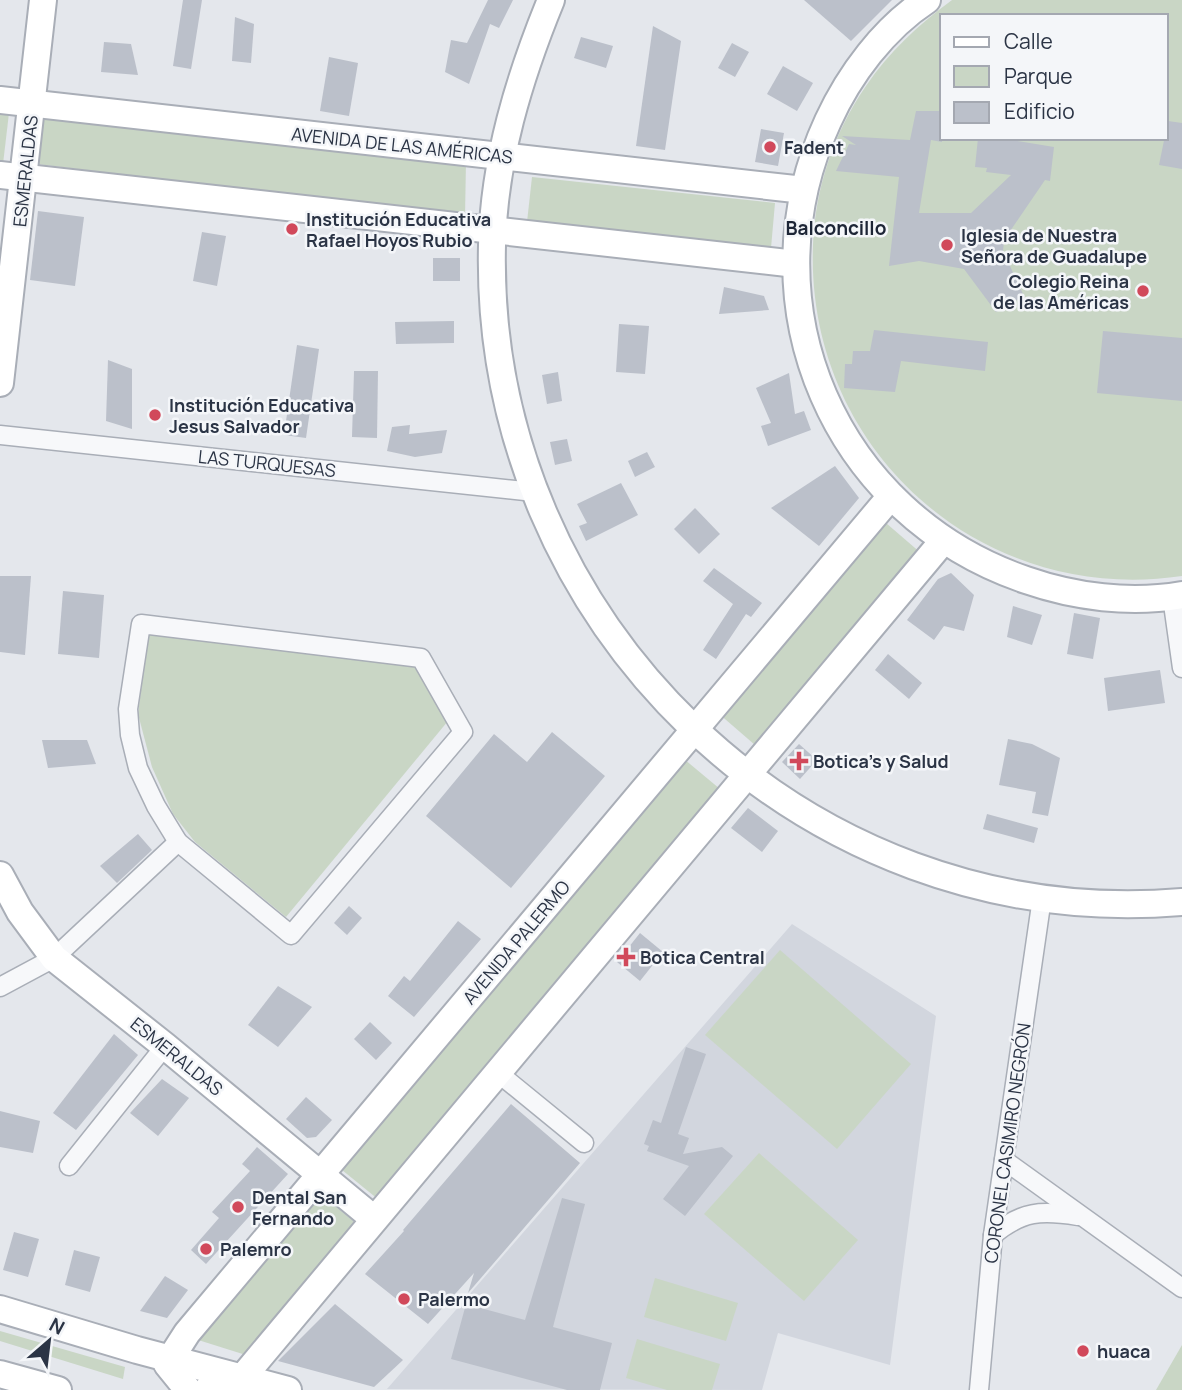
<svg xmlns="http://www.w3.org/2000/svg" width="1182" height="1390" font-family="Manrope,sans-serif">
	<rect width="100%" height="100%" fill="#e4e7ec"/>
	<!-- built -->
	<path fill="#d2d6de" d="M792 924 936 1016 890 1365 778 1333 762 1390 387 1389Z"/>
	<!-- green -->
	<g fill="#c9d6c5" fill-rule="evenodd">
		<path d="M952 0H1182V576C981 606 805 449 813 245 815 189 834 132 866 86 889 52 918 25 952 0ZM942 16H1166V138H942Z"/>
		<path d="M0 112 9 113 3 164H0Z"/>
		<path d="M43 115 466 161 465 217 37 164Z"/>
		<path d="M532 177 775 203 771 248 527 222Z"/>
		<path d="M886 523 922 554 755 745 718 713Z"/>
		<path d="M148 634 414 666 448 721 286 917 195 842 173 814 152 767 138 714Z"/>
		<path d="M684 759 720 789 379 1200 342 1170Z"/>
		<path d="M780 950 911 1064 837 1149 705 1035Z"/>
		<path d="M759 1153 858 1240 804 1301 704 1214Z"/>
		<path d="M318 1192 358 1225 249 1356 195 1339Z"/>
		<path d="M655 1278 738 1303 726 1341 644 1317Z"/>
		<path d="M0 1331 125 1367 123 1379 0 1341Z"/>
		<path d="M637 1339 720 1364 712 1390H667L626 1378Z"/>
		<path d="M1182 1345V1390H1156Z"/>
	</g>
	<!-- building -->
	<g fill="#bbc0ca">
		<path d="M183 0H202L191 69 173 66Z"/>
		<path d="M488 0H513L499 28 490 24 469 84 445 72 451 40 467 43Z"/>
		<path d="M804 0H892L851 41Z"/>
		<path d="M235 17 254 24 251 63 232 61Z"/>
		<path d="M653 26 681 41 665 150 636 146Z"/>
		<path d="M581 37 613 46 606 68 574 58Z"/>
		<path d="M104 42 131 44 138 75 101 72Z"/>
		<path d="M732 43 749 52 735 77 718 68Z"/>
		<path d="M329 57 358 63 349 116 320 111Z"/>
		<path d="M783 66 813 83 797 111 767 94Z"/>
		<path d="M916 111H942V142L931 140 919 213H971L1011 175 986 172 987 168 975 167 978 138H1000L1054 147 1050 181 1045 180 1004 240 1003 251 1024 296 996 312 964 269 919 261 889 266 899 177 836 171 849 144 856 145 842 136 910 140Z"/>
		<path d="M1168 121 1182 123V169L1159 165Z"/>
		<path d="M761 129 784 133 778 166 755 162Z"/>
		<path d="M38 211 84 217 75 286 30 280Z"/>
		<path d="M202 232 226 236 217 286 193 281Z"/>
		<rect x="433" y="258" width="27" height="23"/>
		<path d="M724 287 764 296 769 310 719 314Z"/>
		<path d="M454 321V343L396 344 395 322Z"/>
		<path d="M619 324 649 326 645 374 616 372Z"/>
		<path d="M874 330 988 342 985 371 901 361 895 392 844 388 845 364H852L853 351H870Z"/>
		<path d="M1103 331 1182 338V401L1097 393Z"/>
		<path d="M297 345 319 349 306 438 284 435Z"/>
		<path d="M108 360 132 369V429L106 421Z"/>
		<path d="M354 371H378L377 438 352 437Z"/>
		<path d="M558 372 562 401 547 404 542 375Z"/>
		<path d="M789 373 795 414 804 411 811 430 768 446 761 426 771 423 756 388Z"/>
		<path d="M410 425 409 434 447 430 442 453 415 457 387 451 392 427Z"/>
		<path d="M567 439 572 461 555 465 550 442Z"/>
		<path d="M647 452 655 467 635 477 628 461Z"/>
		<path d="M835 466 859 498 819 546 771 508Z"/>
		<path d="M621 483 638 515 586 541 579 526 587 523 577 504Z"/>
		<path d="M695 508 720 534 699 554 674 529Z"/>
		<path d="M714 568 762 603 751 617 746 614 716 659 703 650 733 604 703 581Z"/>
		<path d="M951 573 974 595 964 631 944 626 934 640 907 620 938 579Z"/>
		<path d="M0 576H31L25 655 0 652Z"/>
		<path d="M63 591 104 595 99 658 58 654Z"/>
		<path d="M1013 606 1042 615 1032 645 1007 637Z"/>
		<path d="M1074 613 1100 618 1093 659 1067 654Z"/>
		<path d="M888 654 922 683 909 699 875 670Z"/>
		<path d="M1160 670 1165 703 1108 711 1104 678Z"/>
		<path d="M552 732 605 776 511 888 426 816 494 734 527 762Z"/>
		<path d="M1008 739 1032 744 1060 758 1048 816 1032 813 1036 792 999 785Z"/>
		<path d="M42 740H87L96 764 48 768Z"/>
		<path d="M799 744 817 760 800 779 782 762Z"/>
		<path d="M748 808 778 831 762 852 731 828Z"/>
		<path d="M987 814 1038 828 1034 843 983 829Z"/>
		<path d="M138 834 152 850 117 883 100 866Z"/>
		<path d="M349 906 362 918 347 935 334 923Z"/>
		<path d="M458 921 481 939 414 1017 388 996 404 976 410 981Z"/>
		<path d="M640 933 663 952 640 981 617 962Z"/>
		<path d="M278 986 312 1007 278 1047 248 1025Z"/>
		<path d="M370 1022 392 1043 376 1060 354 1039Z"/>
		<path d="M114 1034 138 1055 76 1130 53 1113Z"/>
		<path d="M686 1047 706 1054 678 1134 689 1138 683 1154 722 1147 733 1156 685 1216 663 1199 689 1166 647 1151 649 1146 644 1144 653 1120 661 1123Z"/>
		<path d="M162 1079 189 1098 158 1136 130 1113Z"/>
		<path d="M306 1097 332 1120 316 1137 307 1138 286 1119Z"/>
		<path d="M511 1104 580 1163 468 1293 474 1273 428 1324 365 1274 404 1231 403 1230Z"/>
		<path d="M0 1111 40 1121 33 1153 0 1147Z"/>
		<path d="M257 1147 288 1174 206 1264 191 1250 219 1218 212 1212 250 1171 242 1164Z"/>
		<path d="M562 1198 585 1204 553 1327 612 1343 600 1390H567L451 1359 466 1304 525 1320Z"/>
		<path d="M14 1232 39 1239 28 1277 3 1270Z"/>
		<path d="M74 1250 100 1257 90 1292 65 1285Z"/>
		<path d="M165 1276 188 1290 167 1318 140 1311Z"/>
		<path d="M335 1304 403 1360 374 1387 278 1361Z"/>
	</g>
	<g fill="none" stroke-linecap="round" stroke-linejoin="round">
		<defs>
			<g id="street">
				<path d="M0 435 534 492"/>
				<path d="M1172 597 1182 668"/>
				<path d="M141 624 421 658 463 732 291 935 178 842 156 806 138 768 130 735 128 709Z"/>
				<path d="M0 987 54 958 178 842"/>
				<path d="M497 1072 584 1143"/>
				<path d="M1004 1160 1182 1288"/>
				<path d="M69 1166 165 1046"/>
				<path d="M993 1235C1022 1211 1041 1210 1078 1216"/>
				<path d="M979 1390 993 1235 1042 898"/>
			</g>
			<g id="secondary">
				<path d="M551 0C519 78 494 160 492 245 483 622 804 934 1182 902"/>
				<path d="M927 0C884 28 849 75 828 121 743 305 835 515 1026 580 1075 597 1130 604 1182 595"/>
				<path d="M0 100 804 190"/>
				<path d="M0 175 796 264"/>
				<path d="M0 383 43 0"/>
				<path d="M0 875 20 912 54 958 165 1046 374 1219"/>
				<path d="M0 1309 137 1350 288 1390"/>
				<path d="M0 1374 58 1390"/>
				<path d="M188 1390 167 1364 187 1333 891 496"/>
				<path d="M207 1390 229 1387 242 1378 943 541"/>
			</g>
		</defs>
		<!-- street casing -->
		<use href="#street" stroke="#a9aeb7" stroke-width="21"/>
		<!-- secondary casing -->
		<use href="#secondary" stroke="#a9aeb7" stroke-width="30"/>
		<!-- street -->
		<use href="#street" stroke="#f7f8fa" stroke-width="18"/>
		<!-- secondary -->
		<use href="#secondary" stroke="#fff" stroke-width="26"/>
	</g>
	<!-- markers -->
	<g fill="#d1495b" stroke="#f4f6f9" stroke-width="2.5">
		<circle cx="770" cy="147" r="7"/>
		<circle cx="292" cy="229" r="7"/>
		<circle cx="947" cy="245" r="7"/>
		<circle cx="1143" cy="291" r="7"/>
		<circle cx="155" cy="415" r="7"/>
		<path d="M795.5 750.5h7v7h7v7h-7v7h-7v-7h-7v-7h7z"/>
		<path d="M622.5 946.5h7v7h7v7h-7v7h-7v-7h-7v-7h7z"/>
		<circle cx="238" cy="1207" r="7"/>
		<circle cx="206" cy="1249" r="7"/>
		<circle cx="404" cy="1299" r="7"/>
		<circle cx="1083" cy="1351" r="7"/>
	</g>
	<g text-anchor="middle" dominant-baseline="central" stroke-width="5" stroke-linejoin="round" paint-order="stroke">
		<!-- street labels -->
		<g font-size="18" fill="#2b3445" stroke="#f4f6f9">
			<text transform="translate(402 145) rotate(6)">AVENIDA DE LAS AMÉRICAS</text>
			<text transform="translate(25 171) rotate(-84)">ESMERALDAS</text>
			<text transform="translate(267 463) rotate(6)">LAS TURQUESAS</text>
			<text transform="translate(516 942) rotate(-50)">AVENIDA PALERMO</text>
			<text transform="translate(177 1056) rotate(39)">ESMERALDAS</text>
			<text transform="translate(1007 1143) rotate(-82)">CORONEL CASIMIRO NEGRÓN</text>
		</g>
		<!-- poi labels -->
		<g font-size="18" font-weight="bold" fill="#2b3445" stroke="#f4f6f9" text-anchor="start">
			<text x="784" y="147">Fadent</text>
			<text x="306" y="219">Institución Educativa<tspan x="306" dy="21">Rafael Hoyos Rubio</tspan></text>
			<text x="961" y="235">Iglesia de Nuestra<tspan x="961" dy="21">Señora de Guadalupe</tspan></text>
			<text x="1129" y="281" text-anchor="end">Colegio Reina<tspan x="1129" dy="21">de las Américas</tspan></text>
			<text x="169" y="405">Institución Educativa<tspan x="169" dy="21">Jesus Salvador</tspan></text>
			<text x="813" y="761">Botica's y Salud</text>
			<text x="640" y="957">Botica Central</text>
			<text x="252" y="1197">Dental San<tspan x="252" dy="21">Fernando</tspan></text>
			<text x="220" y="1249">Palemro</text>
			<text x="418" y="1299">Palermo</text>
			<text x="1097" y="1351">huaca</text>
		</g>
		<!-- neighbourhood labels -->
		<g font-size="19" font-weight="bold" fill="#1d2536" stroke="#f4f6f9">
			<text x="836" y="228">Balconcillo</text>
		</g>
	</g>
	<!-- legend -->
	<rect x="940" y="14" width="228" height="126" fill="#f4f6f9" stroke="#a4a8b1" stroke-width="2"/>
	<rect x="954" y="37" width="35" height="10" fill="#ffffff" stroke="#a4a8b1" stroke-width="2"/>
	<text x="1004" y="49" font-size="21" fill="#2b3445">Calle</text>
	<rect x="954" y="66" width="35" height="21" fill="#c9d6c5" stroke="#a4a8b1" stroke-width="2"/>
	<text x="1004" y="84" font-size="21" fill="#2b3445">Parque</text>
	<rect x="954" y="102" width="35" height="21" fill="#bbc0ca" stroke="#a4a8b1" stroke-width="2"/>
	<text x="1004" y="119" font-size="21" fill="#2b3445">Edificio</text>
	<!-- north arrow -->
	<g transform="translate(49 1341) rotate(28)" stroke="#f4f6f9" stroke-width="5" paint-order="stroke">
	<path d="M0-5L12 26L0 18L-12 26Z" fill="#2b3445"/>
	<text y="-10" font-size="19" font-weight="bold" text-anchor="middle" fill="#2b3445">N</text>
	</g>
</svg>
